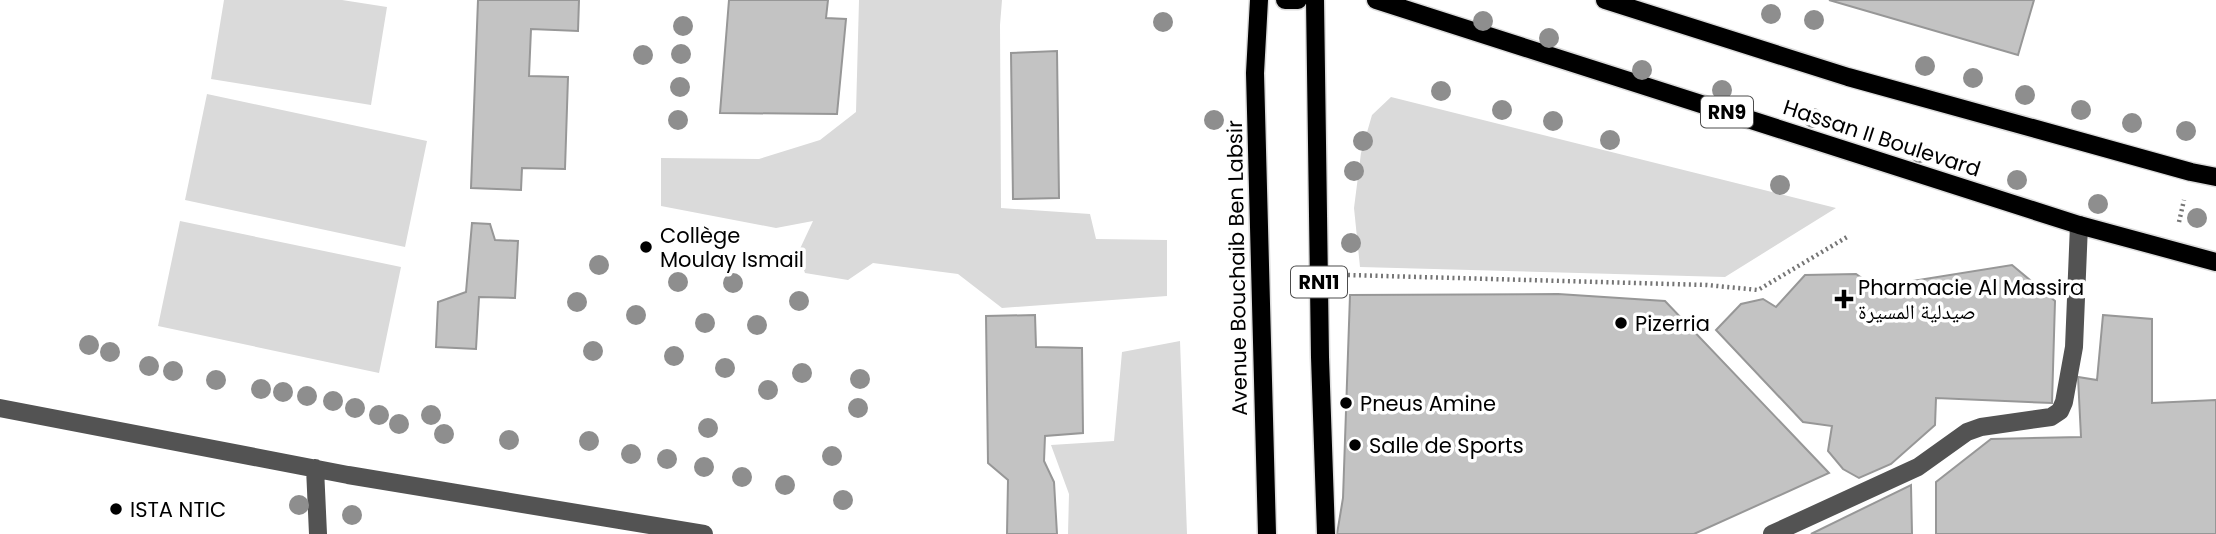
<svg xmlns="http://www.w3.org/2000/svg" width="2216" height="534" font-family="Poppins,'Noto Naskh Arabic',sans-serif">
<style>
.green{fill:#dadada}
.building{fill:#c3c3c3;stroke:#979797;stroke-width:2}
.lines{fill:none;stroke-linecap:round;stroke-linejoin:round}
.major-casing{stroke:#dbdbdb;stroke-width:21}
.path{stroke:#757575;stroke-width:4.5;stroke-dasharray:2 3.5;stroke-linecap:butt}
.minor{stroke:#535353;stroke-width:18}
.major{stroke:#000;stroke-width:18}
.tree{fill:#8e8e8e}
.poi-dot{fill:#000;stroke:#fff;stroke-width:2.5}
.labels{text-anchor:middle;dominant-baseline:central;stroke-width:7;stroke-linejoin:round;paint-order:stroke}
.shield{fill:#fff;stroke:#4c4c4c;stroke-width:2}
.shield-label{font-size:19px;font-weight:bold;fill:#000}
.street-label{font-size:21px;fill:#000;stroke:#fff}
.poi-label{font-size:21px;fill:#000;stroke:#fff;text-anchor:start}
</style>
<rect width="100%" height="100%" fill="#fff"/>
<!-- green -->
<path class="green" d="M224,0H342L387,7L371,105L211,79Z
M859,0H1002L1000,25L1001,208L1090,214L1096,239L1167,240V296L1002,308L958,274L873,263L848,280L805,273L798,253L813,221L776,228L661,206V158L759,159L820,140L856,112Z
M207,94L427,141L405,247L185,200Z
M1391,97L1836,208L1725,277L1360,267L1354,208L1361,153L1372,115Z
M180,221L401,267L379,373L158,326Z
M1180,341L1187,534H1068L1069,494L1051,445L1114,441L1122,352Z"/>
<!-- building -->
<path class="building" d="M478,0H579L578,31L531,29L529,76L568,77L565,169L522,168L521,190L471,188Z
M729,0H828L826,18L846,19L837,114L720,113Z
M1829,0H2034L2018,55Z
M1057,51L1059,198L1013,199L1011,53Z
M472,223L490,224L495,240L518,241L515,298L479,297L476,349L436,347L438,302L466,292Z
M2012,265L2055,301L2052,403L1936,398L1935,425L1891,464L1859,478L1843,469L1828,451L1832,426L1803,422L1716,330L1741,304L1763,299L1776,307L1805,275L1856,274L1875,287Z
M1558,294L1665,301L1829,473L1694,534H1337L1343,498L1350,295Z
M1035,315L1036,347L1082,348L1083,433L1045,436L1044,461L1054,482L1057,534H1007L1008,480L988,463L986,316Z
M2103,315L2152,319V403L2216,400V534H1936V482L1991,439L2081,437L2078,377L2097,380Z
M1911,485L1912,534H1811Z"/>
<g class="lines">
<!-- major casing -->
<g class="major-casing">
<path id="major" d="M1259,0L1255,73L1267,534
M1285,0H1298
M1315,0L1320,357L1326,534
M1376,0L2079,225L2216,262
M1605,0L1848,77L2191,172L2216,177"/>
</g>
<!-- path -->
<path class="path" d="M2179,222L2184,200
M1348,275L1707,285L1758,290L1847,237"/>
<!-- minor -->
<path class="minor" d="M0,408L348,475L704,534
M315,468L318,534
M1772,534L1918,467L1967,432L1981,427L2051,417L2060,411L2064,402L2074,347L2079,225"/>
<!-- major -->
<use href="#major" class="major"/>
</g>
<!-- trees -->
<g class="tree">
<circle cx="1771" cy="14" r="10"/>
<circle cx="1814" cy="20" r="10"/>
<circle cx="1483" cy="21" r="10"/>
<circle cx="1163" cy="22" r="10"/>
<circle cx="683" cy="26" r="10"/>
<circle cx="1549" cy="38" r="10"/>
<circle cx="681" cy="54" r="10"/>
<circle cx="643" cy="55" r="10"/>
<circle cx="1925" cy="66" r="10"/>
<circle cx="1642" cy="70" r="10"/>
<circle cx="1973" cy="78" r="10"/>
<circle cx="680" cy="87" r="10"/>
<circle cx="1722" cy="90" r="10"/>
<circle cx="1441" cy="91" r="10"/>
<circle cx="2025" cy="95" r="10"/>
<circle cx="1502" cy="110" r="10"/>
<circle cx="2081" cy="110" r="10"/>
<circle cx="1813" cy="118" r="10"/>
<circle cx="678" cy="120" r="10"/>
<circle cx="1214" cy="120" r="10"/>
<circle cx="1553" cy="121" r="10"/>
<circle cx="2132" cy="123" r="10"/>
<circle cx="2186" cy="131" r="10"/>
<circle cx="1610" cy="140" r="10"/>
<circle cx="1363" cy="141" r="10"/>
<circle cx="1920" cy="153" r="10"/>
<circle cx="1354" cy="171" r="10"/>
<circle cx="2017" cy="180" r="10"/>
<circle cx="1780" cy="185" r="10"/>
<circle cx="2098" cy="204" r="10"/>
<circle cx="2197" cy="218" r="10"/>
<circle cx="1351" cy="243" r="10"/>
<circle cx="599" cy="265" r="10"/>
<circle cx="678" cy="282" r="10"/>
<circle cx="733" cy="283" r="10"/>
<circle cx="799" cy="301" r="10"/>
<circle cx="577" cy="302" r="10"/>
<circle cx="636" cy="315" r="10"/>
<circle cx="705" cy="323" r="10"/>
<circle cx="757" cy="325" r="10"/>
<circle cx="89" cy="345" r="10"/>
<circle cx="593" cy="351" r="10"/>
<circle cx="110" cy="352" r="10"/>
<circle cx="674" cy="356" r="10"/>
<circle cx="149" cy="366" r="10"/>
<circle cx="725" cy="368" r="10"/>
<circle cx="173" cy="371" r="10"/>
<circle cx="802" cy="373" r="10"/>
<circle cx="860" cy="379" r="10"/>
<circle cx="216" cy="380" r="10"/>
<circle cx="261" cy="389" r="10"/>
<circle cx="768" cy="390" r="10"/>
<circle cx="283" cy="392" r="10"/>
<circle cx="307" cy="396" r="10"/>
<circle cx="333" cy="401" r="10"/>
<circle cx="355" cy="408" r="10"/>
<circle cx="858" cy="408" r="10"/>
<circle cx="379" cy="415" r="10"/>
<circle cx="431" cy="415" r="10"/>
<circle cx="399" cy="424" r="10"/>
<circle cx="708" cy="428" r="10"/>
<circle cx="444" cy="434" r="10"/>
<circle cx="509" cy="440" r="10"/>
<circle cx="589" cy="441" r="10"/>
<circle cx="631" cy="454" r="10"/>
<circle cx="832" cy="456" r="10"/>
<circle cx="667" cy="459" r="10"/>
<circle cx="704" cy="467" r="10"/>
<circle cx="742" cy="477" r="10"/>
<circle cx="785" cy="485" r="10"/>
<circle cx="843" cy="500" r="10"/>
<circle cx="299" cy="505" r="10"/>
<circle cx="352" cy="515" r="10"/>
</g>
<!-- markers -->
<g class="poi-dot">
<circle cx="646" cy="247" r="7"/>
<path d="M1840.5 288.5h7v7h7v7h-7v7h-7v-7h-7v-7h7z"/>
<circle cx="1621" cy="323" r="7"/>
<circle cx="1346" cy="403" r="7"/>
<circle cx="1355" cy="445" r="7"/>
<circle cx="116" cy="509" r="7"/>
</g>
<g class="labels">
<!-- shield labels -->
<g class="shield">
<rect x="1701" y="96.5" width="52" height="31" rx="5"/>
<rect x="1291" y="266.5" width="56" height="31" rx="5"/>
</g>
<g class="shield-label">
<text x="1727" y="112">RN9</text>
<text x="1319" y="282">RN11</text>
</g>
<!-- street labels -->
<g class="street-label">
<text transform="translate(1882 138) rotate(18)">Hassan II Boulevard</text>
<text transform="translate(1237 268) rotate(-91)">Avenue Bouchaib Ben Labsir</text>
</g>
<!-- poi labels -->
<g class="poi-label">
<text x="660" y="235">Collège<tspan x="660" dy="24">Moulay Ismail</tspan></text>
<text x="1858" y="287">Pharmacie Al Massira<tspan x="1858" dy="24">صيدلية المسيرة</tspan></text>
<text x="1635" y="323">Pizerria</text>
<text x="1360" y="403">Pneus Amine</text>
<text x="1369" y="445">Salle de Sports</text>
<text x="130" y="509">ISTA NTIC</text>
</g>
</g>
</svg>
